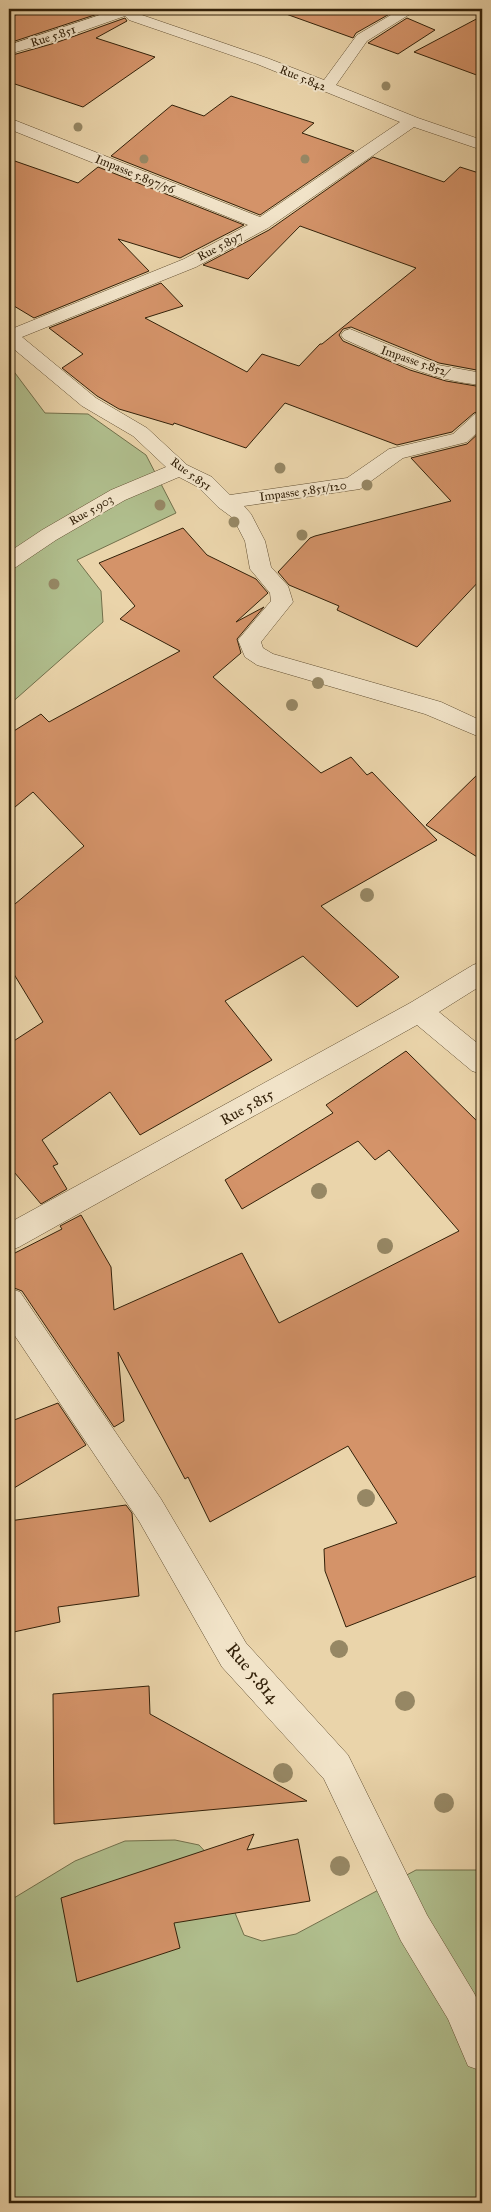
<svg xmlns="http://www.w3.org/2000/svg" width="491" height="2212" font-family="'IM FELL Great Primer',serif">
<style>
.green{fill:#b0be8d;stroke:#72704b}
.building{fill:#d49369;stroke:#332109}
.lines{fill:none;stroke-linecap:round;stroke-linejoin:round}
.minor-casing{stroke:#614e31;stroke-width:1}
.minor{fill:#f1e3c8;fill-rule:evenodd}
.tree{fill:#968764}
.labels{text-anchor:middle;dominant-baseline:central;stroke-width:4;stroke-linejoin:round;paint-order:stroke}
.far-street-label{font-size:12px;fill:#332109;stroke:#f1e3c8}
.street-label{font-size:15px;fill:#332109;stroke:#f1e3c8}
.near-street-label{font-size:18px;fill:#332109;stroke:#f1e3c8}
</style>
<rect width="100%" height="100%" fill="#ead4aa"/>
<filter id="stains"><feTurbulence type="fractalNoise" baseFrequency=".004" numOctaves="4"/><feColorMatrix values="0 0 0 0 .2 0 0 0 0 .09 0 0 0 0 .02 0 0 0 .5 -.17"/></filter>
<radialGradient id="worn" r=".72"><stop offset=".6" stop-color="#630" stop-opacity="0"/><stop offset="1" stop-color="#630" stop-opacity=".3"/></radialGradient>
<!-- green -->
<path class="green" d="M9,365L45,413L88,414L146,455L176,513L77,560L101,591L103,622L9,705Z
M175,1840L199,1845L214,1861L244,1935L262,1941L296,1934L416,1870H482V2203H9V1901L75,1861L125,1841Z"/>
<!-- building -->
<path class="building" d="M34,9H113L9,43V17Z
M287,9H386L393,12L356,33L353,38L286,14Z
M482,16V77L414,52Z
M125,18L127,21L96,38L155,57L83,107L9,82V56L55,43Z
M407,18L435,30L398,54L368,43Z
M231,96L314,123L302,133L354,151L260,215L111,156L172,105L204,116Z
M373,157L444,182L460,167L482,174V371L439,363L351,327L343,329L339,335L343,341L410,370L446,381L482,387V410L474,413L452,432L397,445L285,403L246,448L174,423L173,425L119,409L97,396L62,368L83,354L49,328L161,283L183,306L145,318L247,372L262,354L299,366L320,344H322L416,268L300,226L248,279L203,265L269,230Z
M9,159L78,183L98,167L244,225L180,258L118,239L149,271L34,318L9,303Z
M482,430V578L417,647L337,610L339,606L289,585L278,572L310,538L315,536L451,501L411,458L467,444Z
M183,528L207,555L256,579L268,593L236,622L264,607L237,639L241,653L213,677L321,773L351,757L367,775L372,772L437,840L321,906L399,977L357,1007L303,956L225,1001L272,1060L140,1135L110,1092L42,1140L58,1164L53,1166L67,1189L41,1204L9,1166V1044L43,1022L9,966V909L84,846L33,792L9,812V734L41,714L49,722L180,651L120,619L135,606L99,563Z
M482,770V860L426,825Z
M406,1051L482,1126V1574L346,1627L325,1571L324,1549L397,1523L348,1446L210,1522L188,1477L185,1479L118,1352L124,1421L114,1427L22,1291L9,1286V1256L62,1229L60,1226L81,1215L111,1267L114,1310L242,1253L279,1323L459,1231L389,1150L375,1160L358,1141L242,1209L225,1180L333,1113L326,1105Z
M58,1403L86,1445L9,1491V1422Z
M126,1505L132,1513L139,1596L58,1607L60,1622L9,1633V1521Z
M149,1686L150,1714L307,1801L54,1824L53,1694Z
M254,1834L247,1850L298,1839L310,1901L174,1923L180,1948L77,1982L61,1898Z"/>
<g class="lines">
<!-- minor casing -->
<g class="minor-casing">
<path id="minor" d="M118,9H133L139,14L267,58L324,80L357,35L401,9H418L367,41L336,85L418,118L482,140V150L414,127L268,228L196,267L22,337L96,398L147,428L187,465L212,477L230,495L347,478L389,449L453,434L475,414L482,412V428L467,442L403,458L360,489L244,506L251,514L265,541L271,567L288,586L293,602L261,642L263,648L273,654L441,702L482,721V738L425,714L257,665L245,657L238,640L271,601L270,593L250,569L245,541L233,518L218,507L198,487L179,477L125,500L56,540L16,567L9,569V552L42,530L111,490L166,467L133,436L82,406L9,345V330L184,259L248,225L9,129V118L260,217L400,122L257,64L129,20L125,16L54,41L9,54V45Z
M474,9H482V13L476,12Z
M350,329L438,365L482,373V385C433,381 388,359 344,339L341,335L344,331Z
M482,962V985L439,1012L482,1047V1074L472,1071L417,1025L19,1247L9,1251V1223L410,1003L473,965Z
M9,1288L20,1292L161,1499L246,1643L348,1755L427,1915L474,1993L482,2009V2071L468,2066L448,2019L401,1941L324,1779L222,1667L139,1521L9,1327Z"/>
</g>
<!-- minor -->
<use href="#minor" class="minor"/>
</g>
<!-- trees -->
<g class="tree">
<circle cx="386" cy="86" r="4.5"/>
<circle cx="78" cy="127" r="4.5"/>
<circle cx="144" cy="159" r="4.5"/>
<circle cx="305" cy="159" r="4.5"/>
<circle cx="280" cy="468" r="5.5"/>
<circle cx="367" cy="485" r="5.5"/>
<circle cx="160" cy="505" r="5.5"/>
<circle cx="234" cy="522" r="5.5"/>
<circle cx="302" cy="535" r="5.5"/>
<circle cx="54" cy="584" r="5.5"/>
<circle cx="318" cy="683" r="6"/>
<circle cx="292" cy="705" r="6"/>
<circle cx="367" cy="895" r="7"/>
<circle cx="319" cy="1191" r="8"/>
<circle cx="385" cy="1246" r="8"/>
<circle cx="366" cy="1498" r="9"/>
<circle cx="339" cy="1649" r="9"/>
<circle cx="405" cy="1701" r="10"/>
<circle cx="283" cy="1773" r="10"/>
<circle cx="444" cy="1803" r="10"/>
<circle cx="340" cy="1866" r="10"/>
</g>
<g class="labels">
<!-- far-street labels -->
<g class="far-street-label">
<text transform="translate(53 36) rotate(-18)">Rue 5.851</text>
<text transform="translate(303 78) rotate(22)">Rue 5.842</text>
<text transform="translate(135 174) rotate(22)">Impasse 5.897/56</text>
<text transform="translate(220 246) rotate(-28)">Rue 5.897</text>
<text transform="translate(415 361) rotate(19)">Impasse 5.852/</text>
<text transform="translate(191 474) rotate(36)">Rue 5.851</text>
<text transform="translate(303 491) rotate(-8)">Impasse 5.851/120</text>
<text transform="translate(91 510) rotate(-30)">Rue 5.903</text>
</g>
<!-- street labels -->
<g class="street-label">
<text transform="translate(247 1107) rotate(-29)">Rue 5.815</text>
</g>
<!-- near-street labels -->
<g class="near-street-label">
<text transform="translate(253 1673) rotate(50)">Rue 5.814</text>
</g>
</g>
<!-- margin -->
<rect width="491" height="2212" fill="none" stroke="#ead4aa" stroke-width="30"/>
<rect x="10" y="10" width="471" height="2192" fill="none" stroke="#332109" stroke-width="2.5"/>
<rect x="15" y="15" width="461" height="2182" fill="none" stroke="#332109"/>
<rect width="100%" height="100%" filter="url(#stains)"/>
<rect width="100%" height="100%" fill="url(#worn)"/>
</svg>
